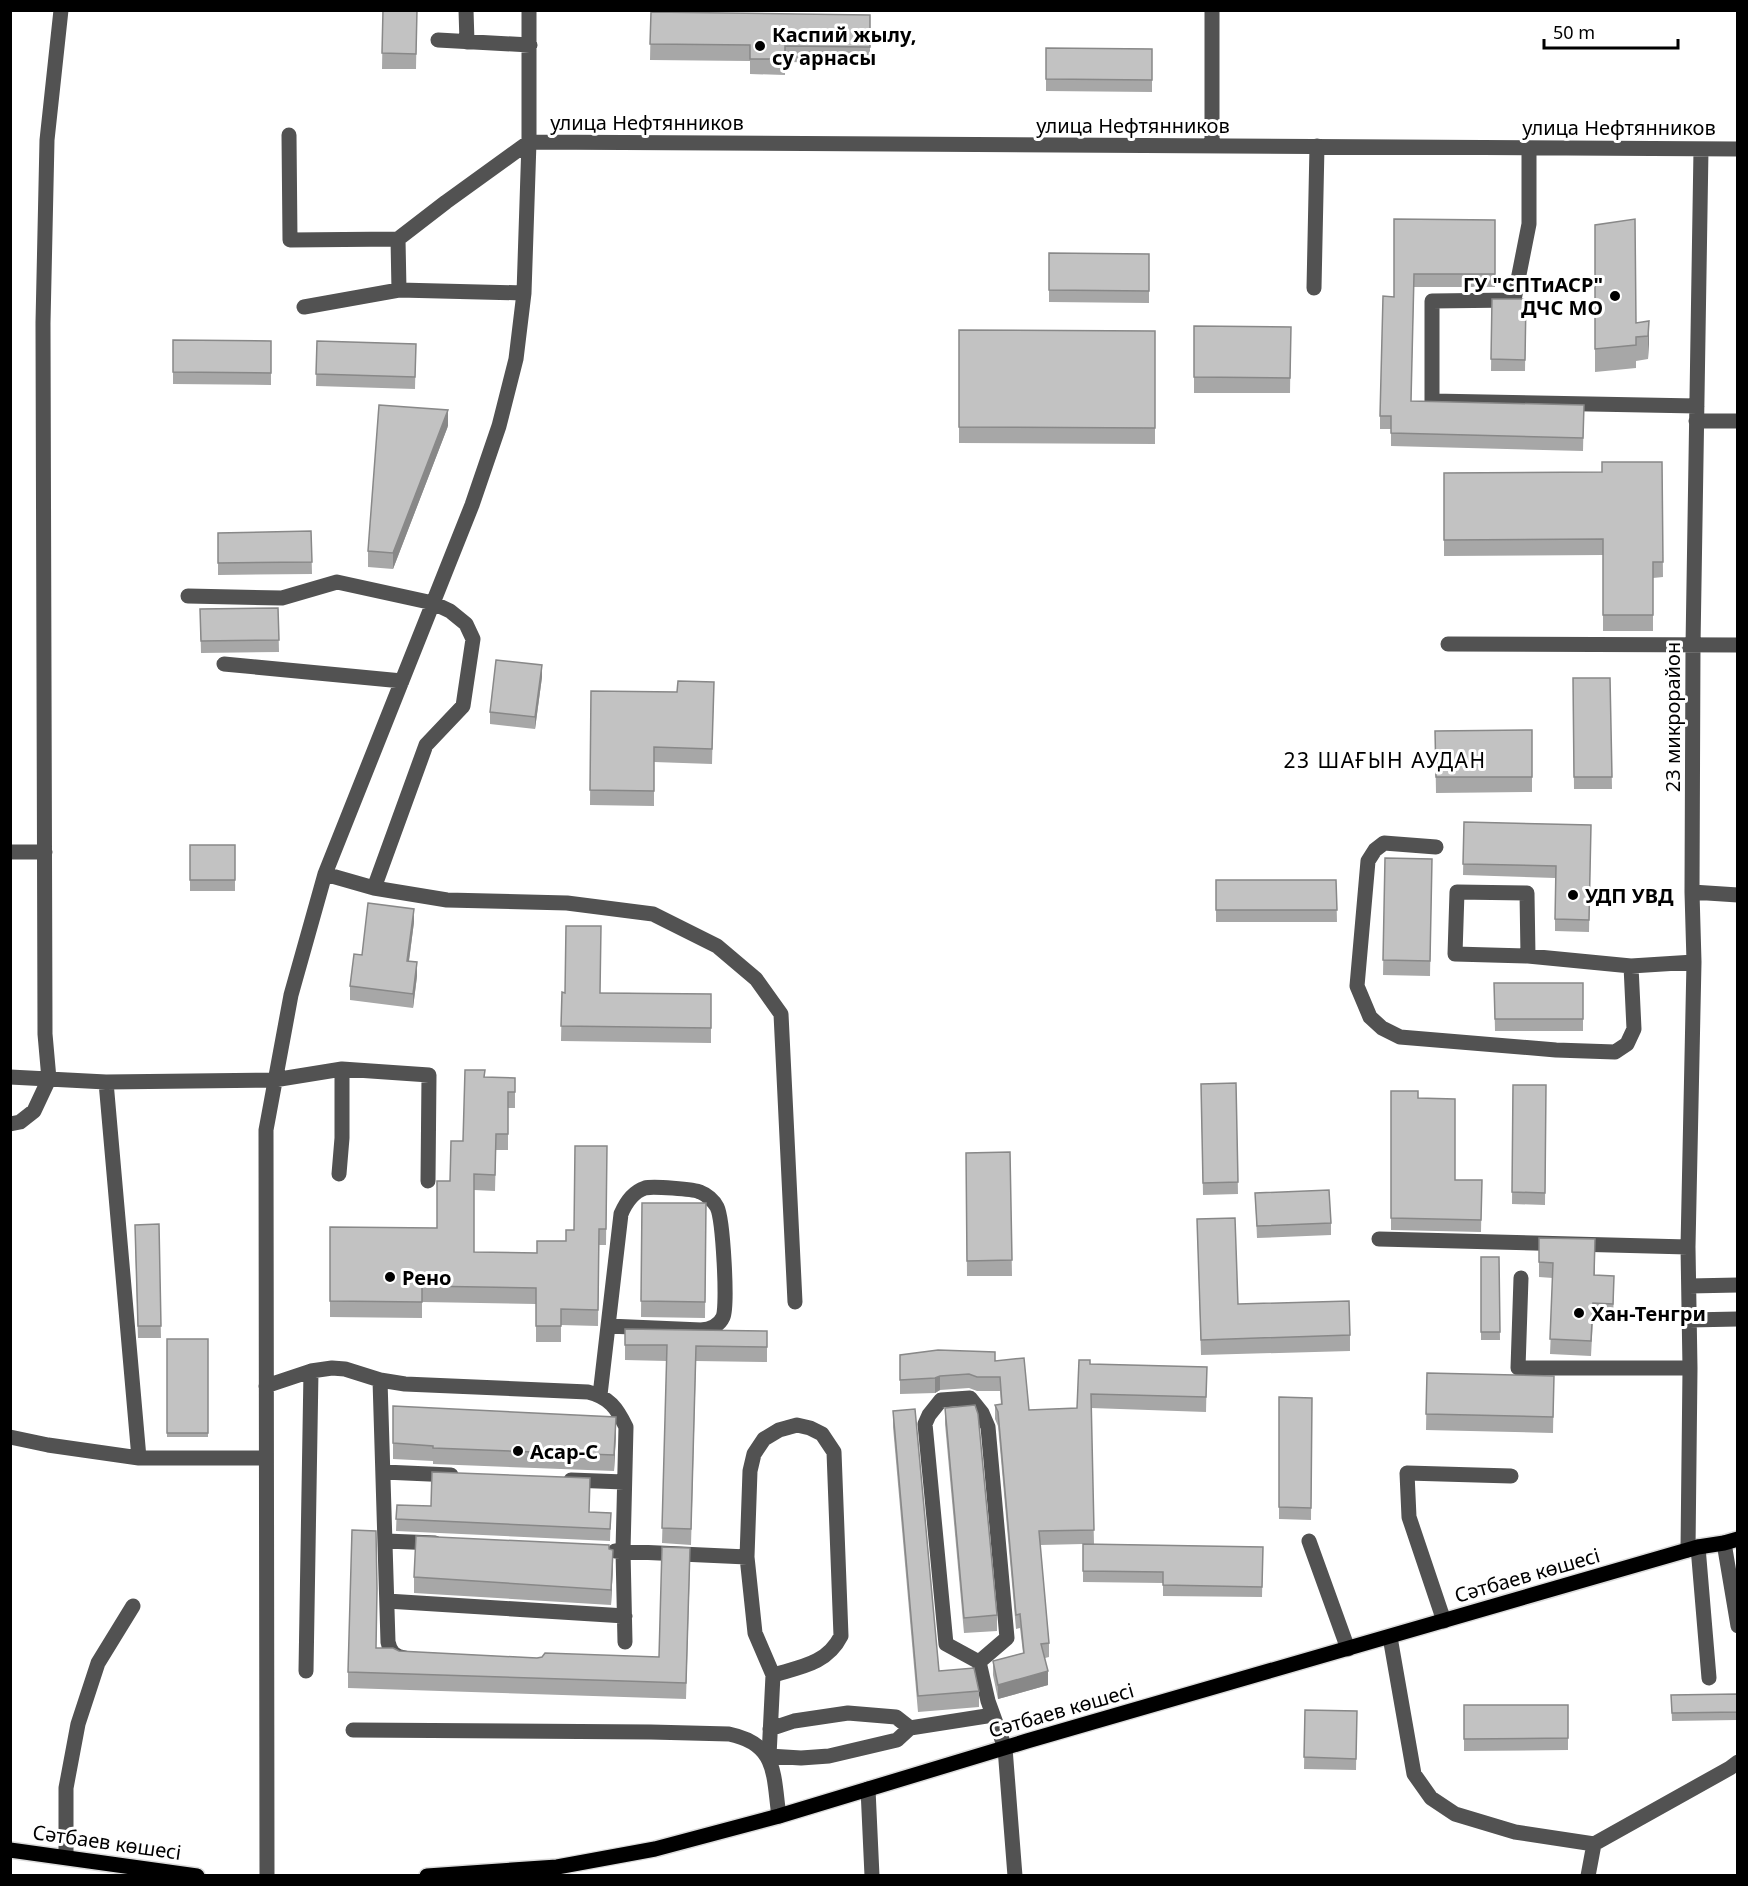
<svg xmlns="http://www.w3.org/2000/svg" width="1748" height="1886" font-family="'Noto Sans',sans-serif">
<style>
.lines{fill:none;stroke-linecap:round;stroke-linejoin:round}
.major-casing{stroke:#dbdbdb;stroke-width:18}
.minor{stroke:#525252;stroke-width:15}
.major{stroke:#000;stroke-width:15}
.wall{fill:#a7a7a7}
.shaded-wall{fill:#888}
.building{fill:#c2c2c2;stroke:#888;stroke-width:1.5}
.poi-dot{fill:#000;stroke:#fff;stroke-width:2}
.labels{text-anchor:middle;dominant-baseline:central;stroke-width:6;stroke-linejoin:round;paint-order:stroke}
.poi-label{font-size:20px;font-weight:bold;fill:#000;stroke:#fff;text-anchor:start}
.street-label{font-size:20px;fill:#000;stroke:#fff}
.neighbourhood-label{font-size:21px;letter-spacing:1.5px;fill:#000;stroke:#fff}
</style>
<rect width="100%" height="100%" fill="#fff"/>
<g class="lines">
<!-- major casing -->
<g class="major-casing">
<path id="major" d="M10,1850L197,1876
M427,1876L557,1867L655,1849L779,1816L1027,1741L1698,1547L1724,1543L1738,1539"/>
</g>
<!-- minor -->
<path class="minor" d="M466,10L467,42
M438,40L530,45
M289,135L290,240L398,239L446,202L529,142
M529,142L1738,149
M1212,146V10
M1529,148V224L1514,300L1432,301V401L1697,406
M398,239L399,290
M1314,288L1317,146
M304,307L399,290L524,293
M1696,421H1738
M188,596L282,598L337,582L433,603L450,611L466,624L473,639L463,706L426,745L374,888
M1448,644L1738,645
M224,664L402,681
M1436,847L1384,843L1375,850L1368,861L1357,986L1370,1017L1382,1028L1400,1037L1556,1050L1615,1052L1627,1044L1634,1029L1631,966
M10,852H45
M325,874L374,888L447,900L567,903L653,914L717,946L756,979L781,1014L795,1302
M1692,892L1738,895
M1528,956L1527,893L1457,892L1455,954L1528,956L1631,966L1694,962
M10,1077L106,1082L274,1080L342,1069L429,1075L428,1181
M106,1082L139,1458
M10,1124L20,1122L34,1111L49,1079L45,1034L43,323L47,140L61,10
M339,1174L342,1138V1069
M1379,1239L1688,1247
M1521,1278L1518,1368H1690
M1689,1286L1738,1285
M1689,1320L1738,1319
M380,1380L388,1642C390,1651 394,1657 405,1658
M266,1386L311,1371L332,1368L345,1369L380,1380L405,1384L588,1392C609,1397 617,1408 626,1427L623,1551L625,1642
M600,1395L621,1214C626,1202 633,1192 645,1188C652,1186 694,1189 700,1192C706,1194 714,1201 717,1207C723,1219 728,1306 723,1317C719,1326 711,1329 701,1330L608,1326
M10,1437L48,1445L139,1458H266
M384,1472L451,1475
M571,1480L624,1482
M386,1541L435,1543
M1309,1541L1348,1649
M1724,1543L1738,1626
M1698,1547L1709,1678
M1688,1550L1690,1368L1688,1247L1694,962L1692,892L1693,646L1701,149
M615,1551L747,1557
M387,1601L625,1616
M1444,1621L1409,1517L1407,1473L1511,1476
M1390,1637L1414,1774L1431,1798L1455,1814L1515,1832L1594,1844
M979,1662L1007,1638L988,1427L982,1413L970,1398L941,1400L929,1415L925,1424L946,1644L979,1662L988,1701L1005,1748L1015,1876
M306,1671L311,1371
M773,1675C800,1667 827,1664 841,1636L834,1452L822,1434L810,1428L797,1425L779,1430L764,1439L754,1454L750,1471L747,1557L755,1633L773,1675L769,1756L801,1758L829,1756L897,1740L910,1728L993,1715
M770,1729L794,1721L848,1713L896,1717L910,1728
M353,1730L651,1732L729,1734C778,1744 773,1775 779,1816
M868,1789L872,1876
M66,1857V1788L78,1724L98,1663L133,1606
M267,1876L266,1130L291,995L325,874L472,505L499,426L516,359L524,293L529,142V10
M1588,1876L1594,1844L1730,1768L1738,1762"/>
<!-- major -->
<use href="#major" class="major"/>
</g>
<!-- wall -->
<path class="wall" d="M383,10H417L416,69H382Z
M651,12L870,15V63L785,62V75L750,74V61L650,60Z
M1046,48L1152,49V92L1046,91Z
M1394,219L1495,220V287H1414L1411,401L1584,405L1583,451L1391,446V429H1380V416L1394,297Z
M1595,225L1636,323L1649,321L1648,359L1636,361V368L1595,372Z
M1049,253L1149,254V303L1049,302Z
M1492,299H1526L1525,371H1491Z
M1194,326L1291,327L1290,393H1194Z
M959,330L1155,331V444L959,443Z
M173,340L271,341V385L173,384Z
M317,341L416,344L415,389L316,386Z
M448,426L393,569L368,567V551Z
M1662,462L1663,577L1653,578V631H1603V555L1444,556V473L1602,472Z
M311,531L312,574L218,575V533Z
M278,608L279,652L201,653L200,609Z
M542,677L535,729L490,724V712Z
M1573,678H1610L1612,789H1574Z
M714,682L712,764L654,762V806L590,805L591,691L677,692Z
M1532,730V792L1436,793L1435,731Z
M1464,822L1591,825L1589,932L1555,931V878L1463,875Z
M190,845H235V891H190Z
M1385,858L1432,859L1430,976L1383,975Z
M1216,880H1336L1337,922H1216Z
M414,922L409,961L417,976L413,1008L350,1000V986L362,955Z
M1494,983H1583V1031H1495Z
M562,992L711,994V1043L561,1041Z
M485,1077L515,1078V1108H508V1150H496L495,1191L474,1190V1252L537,1253L566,1241L574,1230L607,1146L606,1245H599L598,1326L561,1325V1342H536V1304L422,1302V1318L330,1317V1227L437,1228L450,1181Z
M1236,1083L1238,1194L1203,1195L1201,1084Z
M1513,1085H1546L1545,1205L1512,1204Z
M1391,1091L1418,1098L1455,1180H1482L1481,1232L1391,1230Z
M1010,1152L1012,1276H967L966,1153Z
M1255,1193L1331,1223V1235L1257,1238Z
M642,1203H706L705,1318L641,1317Z
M1197,1219L1238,1304L1350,1335V1351L1201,1355Z
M159,1224L161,1338H138L135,1237Z
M1595,1254V1275L1614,1291L1613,1319L1593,1318L1591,1356L1550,1354L1553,1278L1539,1277V1262Z
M1481,1257H1499L1500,1340H1481Z
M625,1329L767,1331V1362L696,1361L691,1545L662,1543L667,1361L625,1360Z
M167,1339H208V1437H167Z
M900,1355L995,1361L1029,1410L1077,1408L1090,1364L1207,1367L1206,1412L1091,1408L1094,1544L1263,1547L1262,1597L1163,1596V1583L1083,1582V1544L1040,1545L1049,1643V1657L1045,1658L1048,1685L998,1699L993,1675V1661L1023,1653L1020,1628L1016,1629L998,1426L995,1419V1405H1001L1000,1391H977L969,1388L940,1390L935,1393L900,1394Z
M1427,1373L1554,1376L1553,1433L1426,1430Z
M1279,1397L1312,1398L1311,1520L1279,1519Z
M393,1406L616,1433L614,1471L433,1464V1461L393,1459Z
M945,1408L997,1615V1631L964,1633L945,1424Z
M893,1411L939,1671L979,1691V1707L918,1712L893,1427Z
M397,1505L611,1513L610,1541L396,1531Z
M609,1549L613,1565L611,1605L414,1593V1577Z
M690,1564L686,1699L348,1688V1672L377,1605L376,1648L399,1651L537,1658L659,1657Z
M1737,1694V1720L1672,1721L1671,1695Z
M1464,1705H1568V1750L1464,1751Z
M1305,1710L1357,1711L1356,1770L1304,1769Z"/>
<!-- shaded-wall -->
<path class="shaded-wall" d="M1649,321V344L1648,359V336Z
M448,410V426L393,569V553Z
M542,665V677L535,729V717Z
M414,909V922L407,975V961Z
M417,962V976L413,1008V994Z
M940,1376V1390L935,1393V1378Z
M616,1417V1433L614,1471V1455Z
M613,1550V1565L611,1605V1590Z
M1048,1671V1685L998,1699V1685Z"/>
<!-- building -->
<path class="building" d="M383,10H417L416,54L382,53Z
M651,12L870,15V47L785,46V59H750V45L650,44Z
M1046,48L1152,49V80L1046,79Z
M1394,219L1495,220V274H1414L1411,401L1584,405L1583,438L1391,433V416H1380L1383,296L1394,297Z
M1635,219L1636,323L1649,321L1648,336L1636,337V345L1595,349V225Z
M1049,253L1149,254V291L1049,290Z
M1492,299H1526L1525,360L1491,359Z
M1194,326L1291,327L1290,378L1194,377Z
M959,330L1155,331V428L959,427Z
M173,340L271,341V373L173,372Z
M317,341L416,344L415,377L316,374Z
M379,405L448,410L393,553L368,551Z
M1602,462H1662L1663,562H1653V615H1603V539L1444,540V473L1602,472Z
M311,531L312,562L218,563V533Z
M278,608L279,640L201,641L200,609Z
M496,660L542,665L535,717L490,712Z
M1573,678H1610L1612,777H1574Z
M678,681L714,682L712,749L654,747V791L590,790L591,691L677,692Z
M1532,730V777H1436L1435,731Z
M1464,822L1591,825L1589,920L1555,919L1556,866L1463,864Z
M190,845H235V880H190Z
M1385,858L1432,859L1430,961L1383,960Z
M1216,880H1336L1337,910H1216Z
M368,903L414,909L407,961L417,962L413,994L350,986L354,954L362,955Z
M566,926H601L600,993L711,994V1028L561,1026L562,992L565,993Z
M1494,983H1583V1019H1495Z
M465,1070H485L484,1077L515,1078V1092H508V1134H496L495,1175L474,1174V1252L537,1253V1241H566V1230H574L575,1146H607L606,1229H599L598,1310L561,1309V1326H536V1288L422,1286V1302L330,1301V1227L437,1228V1181H450L451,1141H463Z
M1236,1083L1238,1182L1203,1183L1201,1084Z
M1513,1085H1546L1545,1193L1512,1192Z
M1391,1091H1418V1098L1455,1099V1180H1482L1481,1220L1391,1218Z
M1010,1152L1012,1260L967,1261L966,1153Z
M1329,1190L1331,1223L1257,1226L1255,1193Z
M642,1203H706L705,1302L641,1301Z
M1235,1218L1238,1304L1349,1301L1350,1335L1201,1340L1197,1219Z
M159,1224L161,1326H138L135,1225Z
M1539,1238L1595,1239L1594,1275L1614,1276L1613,1304L1593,1303L1591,1341L1550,1339L1553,1263L1539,1262Z
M1481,1257H1499L1500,1332H1481Z
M625,1329L767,1331V1347L696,1346L691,1529L662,1528L667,1345H625Z
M167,1339H208V1433H167Z
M938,1350L995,1352V1361L1024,1358L1029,1410L1077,1408L1079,1360H1090V1364L1207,1367L1206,1397L1091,1394L1094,1530L1039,1531L1049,1643L1041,1644L1048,1671L998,1685L993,1661L1024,1653L1020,1614L1016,1615L998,1412L995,1405L1002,1404L1000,1377H977L969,1374L940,1376L935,1378L900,1380V1355Z
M1427,1373L1554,1376L1553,1417L1426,1414Z
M1279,1397L1312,1398L1311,1508L1279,1507Z
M975,1405L978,1414L997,1615L964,1618L945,1408Z
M393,1406L616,1417L614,1455L433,1448V1446L393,1443Z
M915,1409L939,1671L974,1668L979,1691L918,1696L893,1411Z
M432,1472L590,1478L589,1512L611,1513L610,1529L396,1519L397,1505L431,1506Z
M352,1530L376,1531L377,1589L376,1648H393L399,1651L537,1658L542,1657L545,1653L659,1657L662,1547L690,1548L686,1683L348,1672Z
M416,1536L609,1545V1549L613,1550L611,1590L414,1577Z
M1083,1544L1263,1547L1262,1587L1163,1585V1572L1083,1571Z
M1737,1694V1712L1672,1713L1671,1695Z
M1464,1705H1568V1738L1464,1739Z
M1305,1710L1357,1711L1356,1759L1304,1757Z"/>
<!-- markers -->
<g class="poi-dot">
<circle cx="760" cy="46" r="6"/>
<circle cx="1615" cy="296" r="6"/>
<circle cx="1573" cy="895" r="6"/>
<circle cx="390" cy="1277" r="6"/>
<circle cx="1579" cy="1313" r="6"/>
<circle cx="518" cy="1451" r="6"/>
</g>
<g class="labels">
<!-- poi labels -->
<g class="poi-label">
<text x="772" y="34">Каспий жылу,<tspan x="772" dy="23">су арнасы</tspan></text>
<text x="1603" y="284" text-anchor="end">ГУ "СПТиАСР"<tspan x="1603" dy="23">ДЧС МО</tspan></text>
<text x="1585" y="895">УДП УВД</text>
<text x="402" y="1277">Рено</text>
<text x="1591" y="1313">Хан-Тенгри</text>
<text x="530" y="1451">Асар-С</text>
</g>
<!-- street labels -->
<g class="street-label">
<text x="647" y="122">улица Нефтянников</text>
<text x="1133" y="125">улица Нефтянников</text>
<text x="1619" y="127">улица Нефтянников</text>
<text transform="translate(1672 717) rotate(-90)">23 микрорайон</text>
<text transform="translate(1527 1575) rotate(-16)">Сәтбаев көшесі</text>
<text transform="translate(1061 1710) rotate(-16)">Сәтбаев көшесі</text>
<text transform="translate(107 1842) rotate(8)">Сәтбаев көшесі</text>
</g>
<!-- neighbourhood labels -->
<g class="neighbourhood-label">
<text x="1385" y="760">23 ШАҒЫН АУДАН</text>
</g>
</g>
<!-- border -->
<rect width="1748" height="1886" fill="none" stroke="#000000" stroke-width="24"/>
<!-- scale -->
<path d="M1544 39v9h134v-9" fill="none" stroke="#000000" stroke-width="3"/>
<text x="1553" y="39" font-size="18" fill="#000000" stroke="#ffffff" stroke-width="4.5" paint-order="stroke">50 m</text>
</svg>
